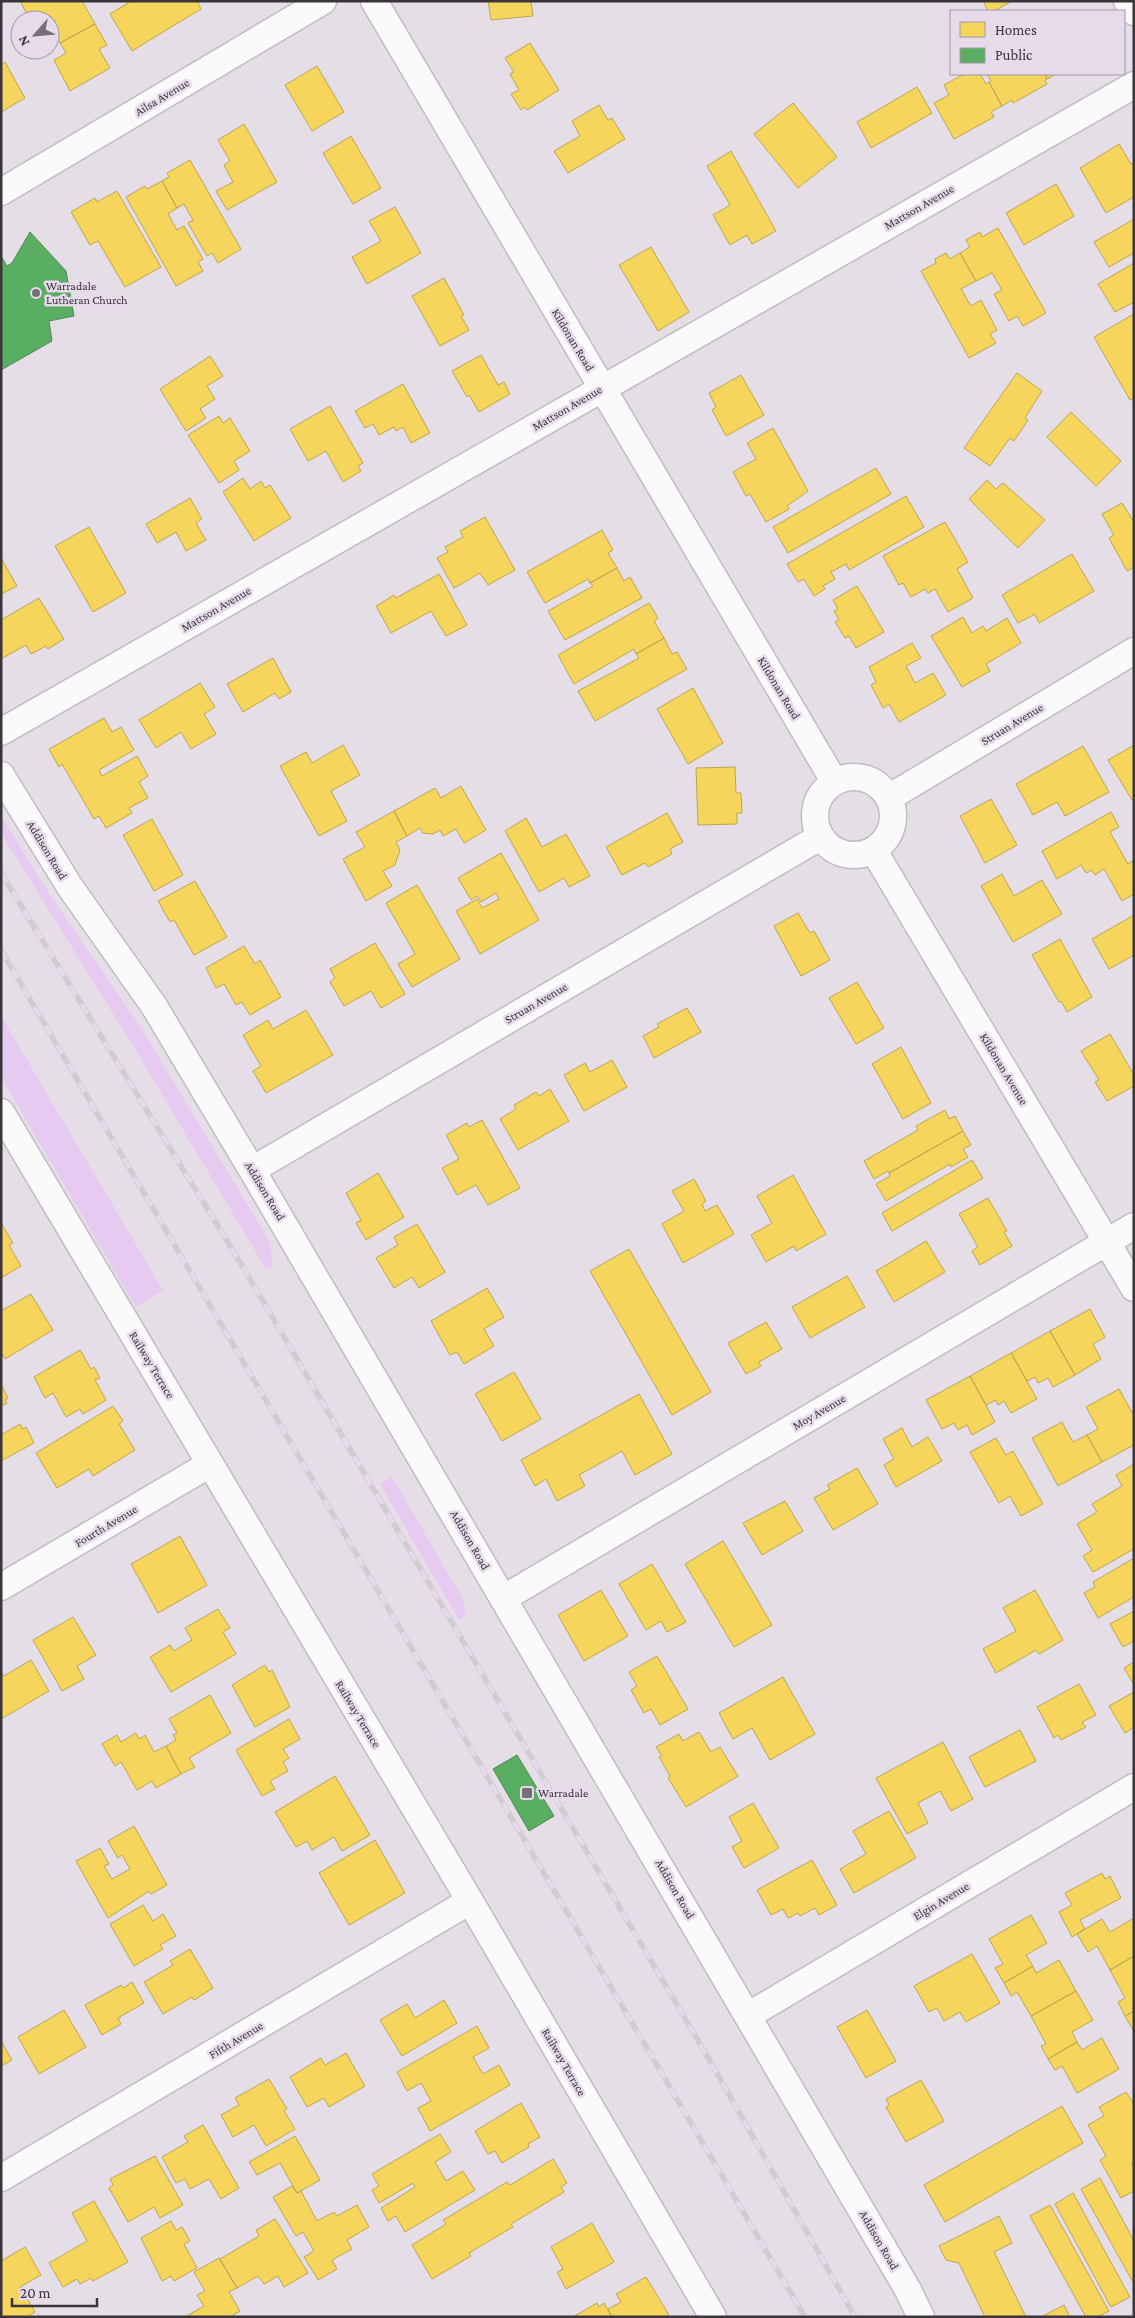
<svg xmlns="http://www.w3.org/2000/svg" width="1135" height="2318" font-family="'Crimson Pro',serif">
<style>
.green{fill:#e7caf1}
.homes{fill:#f6d55c;stroke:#bda552}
.public{fill:#5aae61;stroke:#508a56}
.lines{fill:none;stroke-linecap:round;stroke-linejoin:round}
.street-casing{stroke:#c1bcc3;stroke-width:29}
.street{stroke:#fbfafb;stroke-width:26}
.rail-casing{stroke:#cfcdd0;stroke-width:5.5}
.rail{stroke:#e6daeb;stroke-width:4;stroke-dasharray:11;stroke-linecap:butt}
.poi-dot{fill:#757077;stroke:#e6daeb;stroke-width:2}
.labels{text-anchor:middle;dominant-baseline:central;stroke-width:5;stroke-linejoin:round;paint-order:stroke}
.street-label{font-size:12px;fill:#39353b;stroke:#e6daeb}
.poi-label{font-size:12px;fill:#39353b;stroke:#e6daeb;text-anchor:start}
</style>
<rect width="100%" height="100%" fill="#e5dee7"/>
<!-- green -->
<path class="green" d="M1,816L50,895L140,1026L271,1244L272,1268L266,1269L130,1041L1,833Z
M1,1016L163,1290L136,1307L1,1077Z
M392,1477L462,1597L466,1615L459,1620L380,1484Z"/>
<!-- homes -->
<path class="homes" d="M23,1H82L95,24L60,43L55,33L50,36V20H30L21,3Z
M131,1H197L201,9L132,51L110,14Z
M488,1H531L533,16L491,20Z
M983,1H1012L994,11H988Z
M95,24L107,45L99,49L110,68L70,91L54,60L66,53L60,43Z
M530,43L559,90L527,110L525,107L521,110L511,94L519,90L510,74L514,72L505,58Z
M5,62L25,98L1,112V65Z
M317,66L344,112L312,131L285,85Z
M964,74H980L986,84L989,82L1002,106L991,112L994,117L954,139L934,103L949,95L944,85Z
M987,74H1045L1047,79L1045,80L1047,84L1013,103L1012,100L1002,106L989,82L991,81Z
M1045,74H1056L1047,79Z
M917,87L932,113L871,148L857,122Z
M793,103L837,157L798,188L754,134Z
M599,105L608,120L612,118L625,139L568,173L554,151L580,136L572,121Z
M244,124L277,182L227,210L216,191L233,182L224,165L230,161L218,140Z
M351,136L381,188L353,204L323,153Z
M1119,144L1131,164L1134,163V197L1106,213L1080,168Z
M731,151L776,231L752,244L747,235L730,245L713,215L730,205L707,166Z
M190,160L241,249L218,263L212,253L207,256L188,223L193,220L184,204L177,208L162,181L169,177L167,173Z
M162,181L177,208L168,214L177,230L184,226L203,259L198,262L203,271L176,286L126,197L145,186L147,189Z
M1056,184L1074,216L1024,245L1006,213Z
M117,191L161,267L125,287L98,241L90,245L71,212L95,198L97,202Z
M395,207L421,253L367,284L352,257L381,241L369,221Z
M1134,219V253L1109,267L1094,242Z
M998,228L1046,313L1023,326L1017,316L1009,321L994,294L1002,290L992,273L976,281L960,253L970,247L966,240L980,232L982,237Z
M651,247L689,312L658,331L619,265Z
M946,253L950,259L960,253L976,281L961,289L971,306L981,300L997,330L990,334L996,343L969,358L921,271L936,263L935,259Z
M1134,263V302L1115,312L1098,284Z
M444,278L464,315L461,316L469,330L440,346L412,296Z
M1134,314V398L1130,400L1094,337Z
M481,355L498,385L504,382L510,394L479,412L469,395L467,397L452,371Z
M210,356L223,376L207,386L215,399L200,409L206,418L186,431L160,389Z
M1017,373L1042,391L1025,418L1028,420L1014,441L1010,438L990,466L964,448Z
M741,375L764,415L726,436L712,410L716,407L709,393Z
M403,384L430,433L411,443L403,427L396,431L394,427L379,435L373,424L365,428L355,411Z
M330,406L363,463L358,466L361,471L343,482L326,451L308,461L290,429Z
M1071,412L1121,461L1096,486L1047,437Z
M219,416L223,423L230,418L250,451L234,461L239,470L219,483L188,435Z
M773,428L808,491L787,506L789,509L766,522L750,494L746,496L733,472L756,459L747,443Z
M876,468L891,494L788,553L773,527Z
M243,478L250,489L261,481L265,488L270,485L291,518L254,541L223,492Z
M987,480L996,489L1003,483L1045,520L1018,548L969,499Z
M906,496L924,527L849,570L846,564L831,572L835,579L823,586L825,589L814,596L804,579L798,582L787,564Z
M190,498L202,519L196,523L206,540L186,551L176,532L157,543L146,524Z
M1122,503L1134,522V567L1127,571L1109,538L1114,535L1102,514Z
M485,517L515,570L488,585L480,573L454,588L437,558L448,552L445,547L463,537L460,531Z
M945,522L968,562L957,569L973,598L948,612L935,589L928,593L925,589L911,597L903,583L899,585L883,556Z
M89,527L126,593L93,612L55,546Z
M602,530L613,550L608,553L617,568L590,583L588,579L545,603L527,572Z
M1072,554L1094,591L1039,623L1035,614L1018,623L1002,595Z
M1,558L17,586L1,594Z
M617,568L624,581L630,577L642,598L565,640L548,611L593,586L590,583Z
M439,574L467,625L446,636L431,611L391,633L376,606L394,595L396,598Z
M857,586L884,632L856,648L849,636L845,638L835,622L839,620L834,611L838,609L833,600Z
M39,598L64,639L48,649L46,646L31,654L26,645L1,659V620Z
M649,603L658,618L654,621L664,638L636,654L634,649L574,684L558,655Z
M963,617L972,633L983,626L986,631L1007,618L1021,643L986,664L990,671L962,687L931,636Z
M664,638L672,654L677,652L687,669L595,721L578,691L639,658L636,654Z
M912,643L921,658L906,666L915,683L933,673L946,695L899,722L889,704L883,708L871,685L876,682L869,667Z
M273,658L291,692L279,699L275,693L243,712L227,684Z
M200,683L215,707L204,714L216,734L191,749L181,732L156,748L139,720Z
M693,688L723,743L688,764L657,709Z
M104,718L112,732L121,727L134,750L99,770L102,776L137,756L148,776L139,782L148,798L129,808L132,813L106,828L99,816L94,819L62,764L59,767L49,749Z
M343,745L360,775L331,791L347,821L319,836L280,766L306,752L312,763Z
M1134,745V799L1132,800L1108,760Z
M1083,746L1109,792L1065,816L1057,802L1033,815L1016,784Z
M735,767L736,793H741L742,813H737V824L698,825L696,768Z
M461,786L486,830L464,843L456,829L443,836L440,830L433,834L423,833L420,828L407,836L394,811L435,788L441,798Z
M991,799L1017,845L985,863L960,816Z
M394,811L407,836L396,842L400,850L395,865L383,871L392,886L366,901L343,859L365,847L356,832Z
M1111,812L1119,827L1110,832L1128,864L1132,861L1134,864V894L1122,901L1104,869L1095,875L1092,870L1086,873L1081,865L1057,879L1042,851Z
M667,813L683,842L670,849L672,854L648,867L645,863L622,875L606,847Z
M526,818L542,847L566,834L590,876L569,887L564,878L539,892L505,831Z
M152,819L183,875L154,891L123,835Z
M501,853L539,920L480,954L456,911L477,899L482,908L499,899L496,893L481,902L477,896L471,900L458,878Z
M1002,874L1014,896L1042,880L1062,914L1013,942L981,886Z
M195,881L227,937L194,955L174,920L170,922L158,901Z
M417,885L460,959L412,987L398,964L415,954L386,903Z
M798,913L810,933L814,931L830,960L801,976L774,926Z
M1134,915V955L1109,969L1092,939Z
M1060,939L1092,997L1067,1012L1061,1001L1059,1002L1032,955Z
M375,943L405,994L381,1008L371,991L344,1006L330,982L335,978L330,969Z
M244,946L255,964L260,960L281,997L250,1015L242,1002L236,1005L224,984L216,988L206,968Z
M857,982L884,1028L856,1044L829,998Z
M687,1008L701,1032L654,1058L643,1036L659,1027L657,1024Z
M306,1010L333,1055L266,1093L253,1071L261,1066L243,1035L268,1020L273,1029Z
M1110,1034L1134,1075V1086L1107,1101L1095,1082L1099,1080L1081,1051Z
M901,1047L931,1103L903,1119L872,1064Z
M612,1060L627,1087L584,1111L564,1075L585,1063L590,1072Z
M550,1089L569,1121L518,1150L500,1119L516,1109L514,1105L536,1092L539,1096Z
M945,1110L949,1119L955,1116L963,1131L889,1173L888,1171L874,1179L864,1161L918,1130L916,1126Z
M482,1120L520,1188L488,1205L476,1185L457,1195L442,1168L459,1159L446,1135L467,1123L469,1127Z
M963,1131L971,1145L963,1149L968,1157L951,1167L950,1164L886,1201L876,1184L890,1176L889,1173Z
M972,1160L983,1178L892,1231L882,1213Z
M378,1173L404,1217L366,1240L356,1223L361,1220L346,1193Z
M793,1175L826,1234L796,1251L794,1246L766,1262L751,1235L772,1223L757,1196Z
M694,1179L706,1201L702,1204L705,1211L717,1205L734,1234L683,1263L662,1224L684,1211L672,1191Z
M988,1198L1007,1231L1004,1232L1012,1246L980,1265L972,1251L978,1247L959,1214Z
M1,1223L13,1243L9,1245L21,1266L1,1278Z
M417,1224L445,1272L419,1288L412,1277L394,1288L376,1258L398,1245L394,1237Z
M926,1241L945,1272L894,1302L876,1271Z
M629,1249L711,1392L672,1415L590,1271Z
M847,1276L865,1307L810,1338L792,1307Z
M487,1288L504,1317L484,1329L494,1346L464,1364L457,1352L450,1355L431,1321Z
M31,1294L53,1330L5,1359L1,1352V1311Z
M1090,1309L1105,1337L1093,1344L1101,1359L1075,1375L1050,1331Z
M766,1322L782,1349L759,1362L761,1366L746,1374L728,1343Z
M1050,1331L1075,1375L1053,1387L1048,1378L1038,1383L1035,1377L1027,1381L1011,1353Z
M80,1350L91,1369L94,1367L100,1378L95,1380L106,1400L83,1414L80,1409L66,1417L53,1393L45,1398L34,1377Z
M1011,1353L1037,1399L1011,1413L1004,1401L998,1405L996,1400L986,1405L970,1376Z
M514,1372L541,1419L502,1441L475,1394Z
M970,1376L995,1422L972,1435L967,1425L958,1430L954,1423L942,1429L926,1400Z
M1,1384L8,1398L5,1400L7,1403L1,1406Z
M1119,1389L1134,1416V1445L1102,1462L1087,1435L1098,1429L1086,1407Z
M639,1394L672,1454L635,1475L622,1451L579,1475L585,1486L557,1501L546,1479L535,1486L521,1460Z
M113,1406L123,1421L119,1424L135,1450L93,1476L89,1469L57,1488L36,1453Z
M1062,1422L1073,1442L1087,1435L1102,1462L1058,1486L1032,1438Z
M20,1424L23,1429L26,1427L34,1443L1,1461V1435Z
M902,1428L912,1447L928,1437L942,1461L896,1487L884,1465L894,1459L883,1439Z
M996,1438L1006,1455L1013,1451L1043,1504L1021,1516L1010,1496L999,1503L970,1452Z
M1134,1464V1549L1093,1572L1083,1556L1092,1550L1077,1524L1097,1512L1092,1504L1122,1486L1116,1475Z
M857,1468L878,1504L833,1530L814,1498L830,1489L827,1485Z
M785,1501L803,1531L762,1555L743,1523Z
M180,1536L207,1585L158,1613L131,1564Z
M723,1541L772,1625L734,1647L685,1564Z
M1134,1558V1597L1098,1618L1084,1593L1095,1587L1093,1582Z
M652,1564L686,1622L667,1632L661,1621L646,1630L619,1584Z
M601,1590L628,1636L584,1661L558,1615Z
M1035,1590L1063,1640L1039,1654L1036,1650L996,1673L983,1649L1016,1631L1003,1608Z
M218,1609L230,1628L223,1632L236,1654L171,1692L150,1657L170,1645L174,1651L192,1640L185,1628Z
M1134,1611V1641L1123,1647L1110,1624Z
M73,1617L96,1655L77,1666L84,1679L62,1691L33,1640Z
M657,1656L688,1709L660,1725L651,1709L644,1713L631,1690L637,1686L629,1672Z
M31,1660L49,1691L1,1719V1672L4,1676Z
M1134,1662V1685L1124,1668Z
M265,1665L269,1672L272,1670L290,1707L255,1727L232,1685Z
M783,1677L815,1734L770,1760L752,1728L733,1739L719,1713Z
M1079,1684L1096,1715L1082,1722L1086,1727L1061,1740L1058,1735L1054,1738L1037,1707Z
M1134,1692V1727L1125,1733L1109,1706Z
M210,1695L231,1733L189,1758L195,1767L181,1774L166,1746L176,1740L173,1735L177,1733L169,1719Z
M289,1719L300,1739L283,1749L289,1758L283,1762L288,1771L270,1781L275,1789L262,1796L236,1750Z
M1020,1730L1036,1761L985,1787L969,1757Z
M699,1732L711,1752L720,1747L738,1776L686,1807L668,1778L670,1776L659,1757L662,1756L656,1747L679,1734L683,1741Z
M136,1733L139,1739L145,1735L154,1752L166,1746L181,1774L156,1788L152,1781L137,1790L121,1762L115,1766L102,1744L117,1735L121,1742Z
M943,1742L973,1799L951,1811L940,1791L918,1803L928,1823L907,1834L876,1778Z
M335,1776L370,1835L342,1851L334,1837L312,1850L307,1841L296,1847L275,1812Z
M753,1803L779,1848L744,1868L732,1847L742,1841L729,1817Z
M889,1811L916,1858L854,1893L840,1869L866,1854L853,1831Z
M134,1826L167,1885L151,1894L149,1891L108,1918L76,1861L100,1848L109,1864L104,1866L112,1879L130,1869L122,1855L118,1858L108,1841Z
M375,1840L405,1893L349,1925L319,1873Z
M812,1860L837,1905L819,1915L815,1908L800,1916L798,1913L788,1918L783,1909L771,1915L757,1890Z
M1102,1873L1105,1879L1110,1876L1121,1898L1080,1920L1085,1929L1072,1937L1059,1912L1072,1905L1065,1893Z
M143,1905L153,1921L163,1914L176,1936L160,1945L163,1949L134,1966L110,1924Z
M1031,1915L1047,1943L1026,1955L1033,1966L1004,1983L995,1968L1003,1964L989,1939Z
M1134,1918V1956L1110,1970L1097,1946L1088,1952L1077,1934L1102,1919L1110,1932Z
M190,1949L213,1988L194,2000L192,1997L163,2014L144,1982L173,1965L170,1961Z
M972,1954L1000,2003L966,2022L960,2012L944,2021L937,2008L929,2012L914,1986Z
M1134,1956V2011L1125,2016L1118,2002L1125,1998L1110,1970Z
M1059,1960L1076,1991L1031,2016L1017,1992L1011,1996L1004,1983L1033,1966L1036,1973Z
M132,1982L144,2003L118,2018L121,2024L102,2035L85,2005L121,1985L123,1988Z
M1076,1991L1093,2020L1072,2032L1077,2042L1048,2059L1041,2046L1046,2044L1031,2016Z
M444,2000L457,2023L402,2056L380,2020L407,2004L415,2018Z
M64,2010L86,2047L39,2074L18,2037Z
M867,2010L896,2061L866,2078L837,2027Z
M1134,2011V2031L1125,2016Z
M477,2026L489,2048L473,2057L483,2074L499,2065L510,2085L430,2131L418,2108L431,2101L421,2083L407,2091L397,2072Z
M1102,2038L1119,2069L1077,2093L1062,2066L1055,2070L1048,2059L1077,2042L1082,2050Z
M1,2041L12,2060L1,2066Z
M346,2053L365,2086L329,2107L324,2098L307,2107L290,2077L321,2058L325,2065Z
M269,2079L287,2109L284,2111L295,2129L266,2146L254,2125L233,2137L221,2115L239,2105L235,2098Z
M921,2080L944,2121L906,2142L886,2107L889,2105L886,2099Z
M1126,2092L1134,2104V2162L1131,2164L1134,2168V2191L1121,2198L1100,2160L1106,2156L1088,2125L1104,2116L1099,2107Z
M521,2103L540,2137L528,2144L529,2147L502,2163L495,2151L488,2154L475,2131Z
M1062,2106L1083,2143L945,2222L924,2185Z
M203,2125L239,2188L221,2199L209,2179L190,2189L185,2179L176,2183L162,2157L188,2142L184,2136Z
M440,2134L451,2152L435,2162L446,2181L463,2171L475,2190L405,2232L396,2216L388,2221L381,2208L415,2187L413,2183L379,2203L372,2190L379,2186L372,2174Z
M295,2136L320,2180L297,2193L280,2163L257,2175L249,2162Z
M155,2156L183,2205L160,2218L154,2207L128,2222L109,2188L113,2185L110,2179Z
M553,2159L567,2183L561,2187L564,2192L511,2224L513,2227L469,2253L471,2256L432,2279L412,2245L446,2224L443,2220L507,2182L510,2185Z
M1100,2178L1134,2241V2284L1081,2189Z
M292,2186L297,2193L301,2191L317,2221L334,2212L337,2216L357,2205L369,2227L347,2240L352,2249L332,2260L337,2269L318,2280L304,2257L314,2251L303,2232L296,2236L273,2197Z
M1073,2193L1130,2297L1111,2307L1055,2204Z
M94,2201L128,2262L93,2281L91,2278L80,2284L77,2279L63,2287L49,2263L87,2241L72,2213Z
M1050,2205L1109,2311L1098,2317H1086L1030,2216Z
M999,2216L1012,2243L994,2252L1026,2317H985L959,2263L946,2260L939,2246Z
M275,2219L308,2273L284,2287L278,2276L264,2284L258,2276L237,2288L220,2259L259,2236L256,2230Z
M171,2221L176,2230L182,2227L190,2241L184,2244L197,2268L174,2281L171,2276L162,2281L141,2238Z
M592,2223L614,2262L566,2289L557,2272L563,2269L551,2247Z
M25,2247L41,2275L20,2287L35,2312L28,2317H1V2261Z
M219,2258L237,2288L229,2292L240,2311L230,2317H185L204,2306L197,2295L205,2291L194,2272Z
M646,2277L669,2315L665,2317H612L608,2309L621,2302L616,2294Z
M597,2303L599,2307L604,2303L612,2317H573Z
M1064,2305L1070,2317H1041Z"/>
<!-- public -->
<path class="public" d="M30,232L66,271L74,316L49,321L52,341L1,370V256L7,266L12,263Z
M517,1755L554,1816L529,1831L493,1769Z"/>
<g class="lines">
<!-- street casing -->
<g class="street-casing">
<path id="street" d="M374,1L834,781
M1127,1L1134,12
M1,192L323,1
M1,732L1134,85
M1,775L70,887L154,1006L252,1170L908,2290L921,2317
M815 816a39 39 0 1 1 78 0a39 39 0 1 1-78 0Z
M890,797L1134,651
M874,851L1134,1288
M1,1112L470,1901L713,2317
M252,1170L820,837
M1,1587L210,1464
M504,1598L1134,1226
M749,2015L1134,1787
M1,2178L470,1901"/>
</g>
<!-- street -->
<use href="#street" class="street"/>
<!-- rail casing -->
<g class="rail-casing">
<path id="rail" d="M1,873L240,1262L331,1417L710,2061L855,2317
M1,950L805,2317"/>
</g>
<!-- rail -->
<use href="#rail" class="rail"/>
</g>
<!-- markers -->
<g class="poi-dot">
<circle cx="36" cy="293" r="5"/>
<rect x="521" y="1787" width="12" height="12" rx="2.5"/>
</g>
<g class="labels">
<!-- street labels -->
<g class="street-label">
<text transform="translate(162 97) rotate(-31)">Ailsa Avenue</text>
<text transform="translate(919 207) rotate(-30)">Mattson Avenue</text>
<text transform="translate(573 340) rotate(59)">Kildonan Road</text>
<text transform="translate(567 408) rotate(-30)">Mattson Avenue</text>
<text transform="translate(216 609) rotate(-30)">Mattson Avenue</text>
<text transform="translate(779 688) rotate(59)">Kildonan Road</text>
<text transform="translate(1012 724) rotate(-31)">Struan Avenue</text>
<text transform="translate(47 850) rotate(59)">Addison Road</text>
<text transform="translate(536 1003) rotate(-30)">Struan Avenue</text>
<text transform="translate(1004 1069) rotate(59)">Kildonan Avenue</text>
<text transform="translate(265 1191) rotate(59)">Addison Road</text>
<text transform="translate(152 1365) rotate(59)">Railway Terrace</text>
<text transform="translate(819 1412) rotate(-30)">Moy Avenue</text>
<text transform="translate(106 1526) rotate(-31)">Fourth Avenue</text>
<text transform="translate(470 1540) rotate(60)">Addison Road</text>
<text transform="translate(358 1714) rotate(59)">Railway Terrace</text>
<text transform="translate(675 1889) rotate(60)">Addison Road</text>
<text transform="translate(941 1901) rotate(-31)">Elgin Avenue</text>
<text transform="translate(236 2040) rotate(-31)">Fifth Avenue</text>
<text transform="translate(564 2062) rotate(60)">Railway Terrace</text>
<text transform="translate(879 2240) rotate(60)">Addison Road</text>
</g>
<!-- poi labels -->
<g class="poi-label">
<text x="46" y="286">Warradale<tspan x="46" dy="14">Lutheran Church</tspan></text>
<text x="538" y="1793">Warradale</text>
</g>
</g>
<!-- border -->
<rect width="1135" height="2318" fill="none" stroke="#39353b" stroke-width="5"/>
<!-- legend -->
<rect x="950" y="10" width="175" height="65" fill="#e6daeb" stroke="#a198a5"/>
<rect x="960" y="22" width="25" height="15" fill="#f6d55c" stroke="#a198a5"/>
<text x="995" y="35" font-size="15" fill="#39353b">Homes</text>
<rect x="960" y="48" width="25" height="15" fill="#5aae61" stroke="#a198a5"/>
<text x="995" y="60" font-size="15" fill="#39353b">Public</text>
<!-- north arrow -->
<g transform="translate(35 35) rotate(243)"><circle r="24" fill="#e6daeb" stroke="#a198a5"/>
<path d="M0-4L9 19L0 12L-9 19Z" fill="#757077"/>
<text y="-8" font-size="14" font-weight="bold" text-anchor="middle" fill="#39353b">N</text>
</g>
<!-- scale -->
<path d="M12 2298v8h85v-8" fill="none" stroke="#39353b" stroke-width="2.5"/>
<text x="20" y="2298" font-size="15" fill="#39353b" stroke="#e6daeb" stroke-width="4" paint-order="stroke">20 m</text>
</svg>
